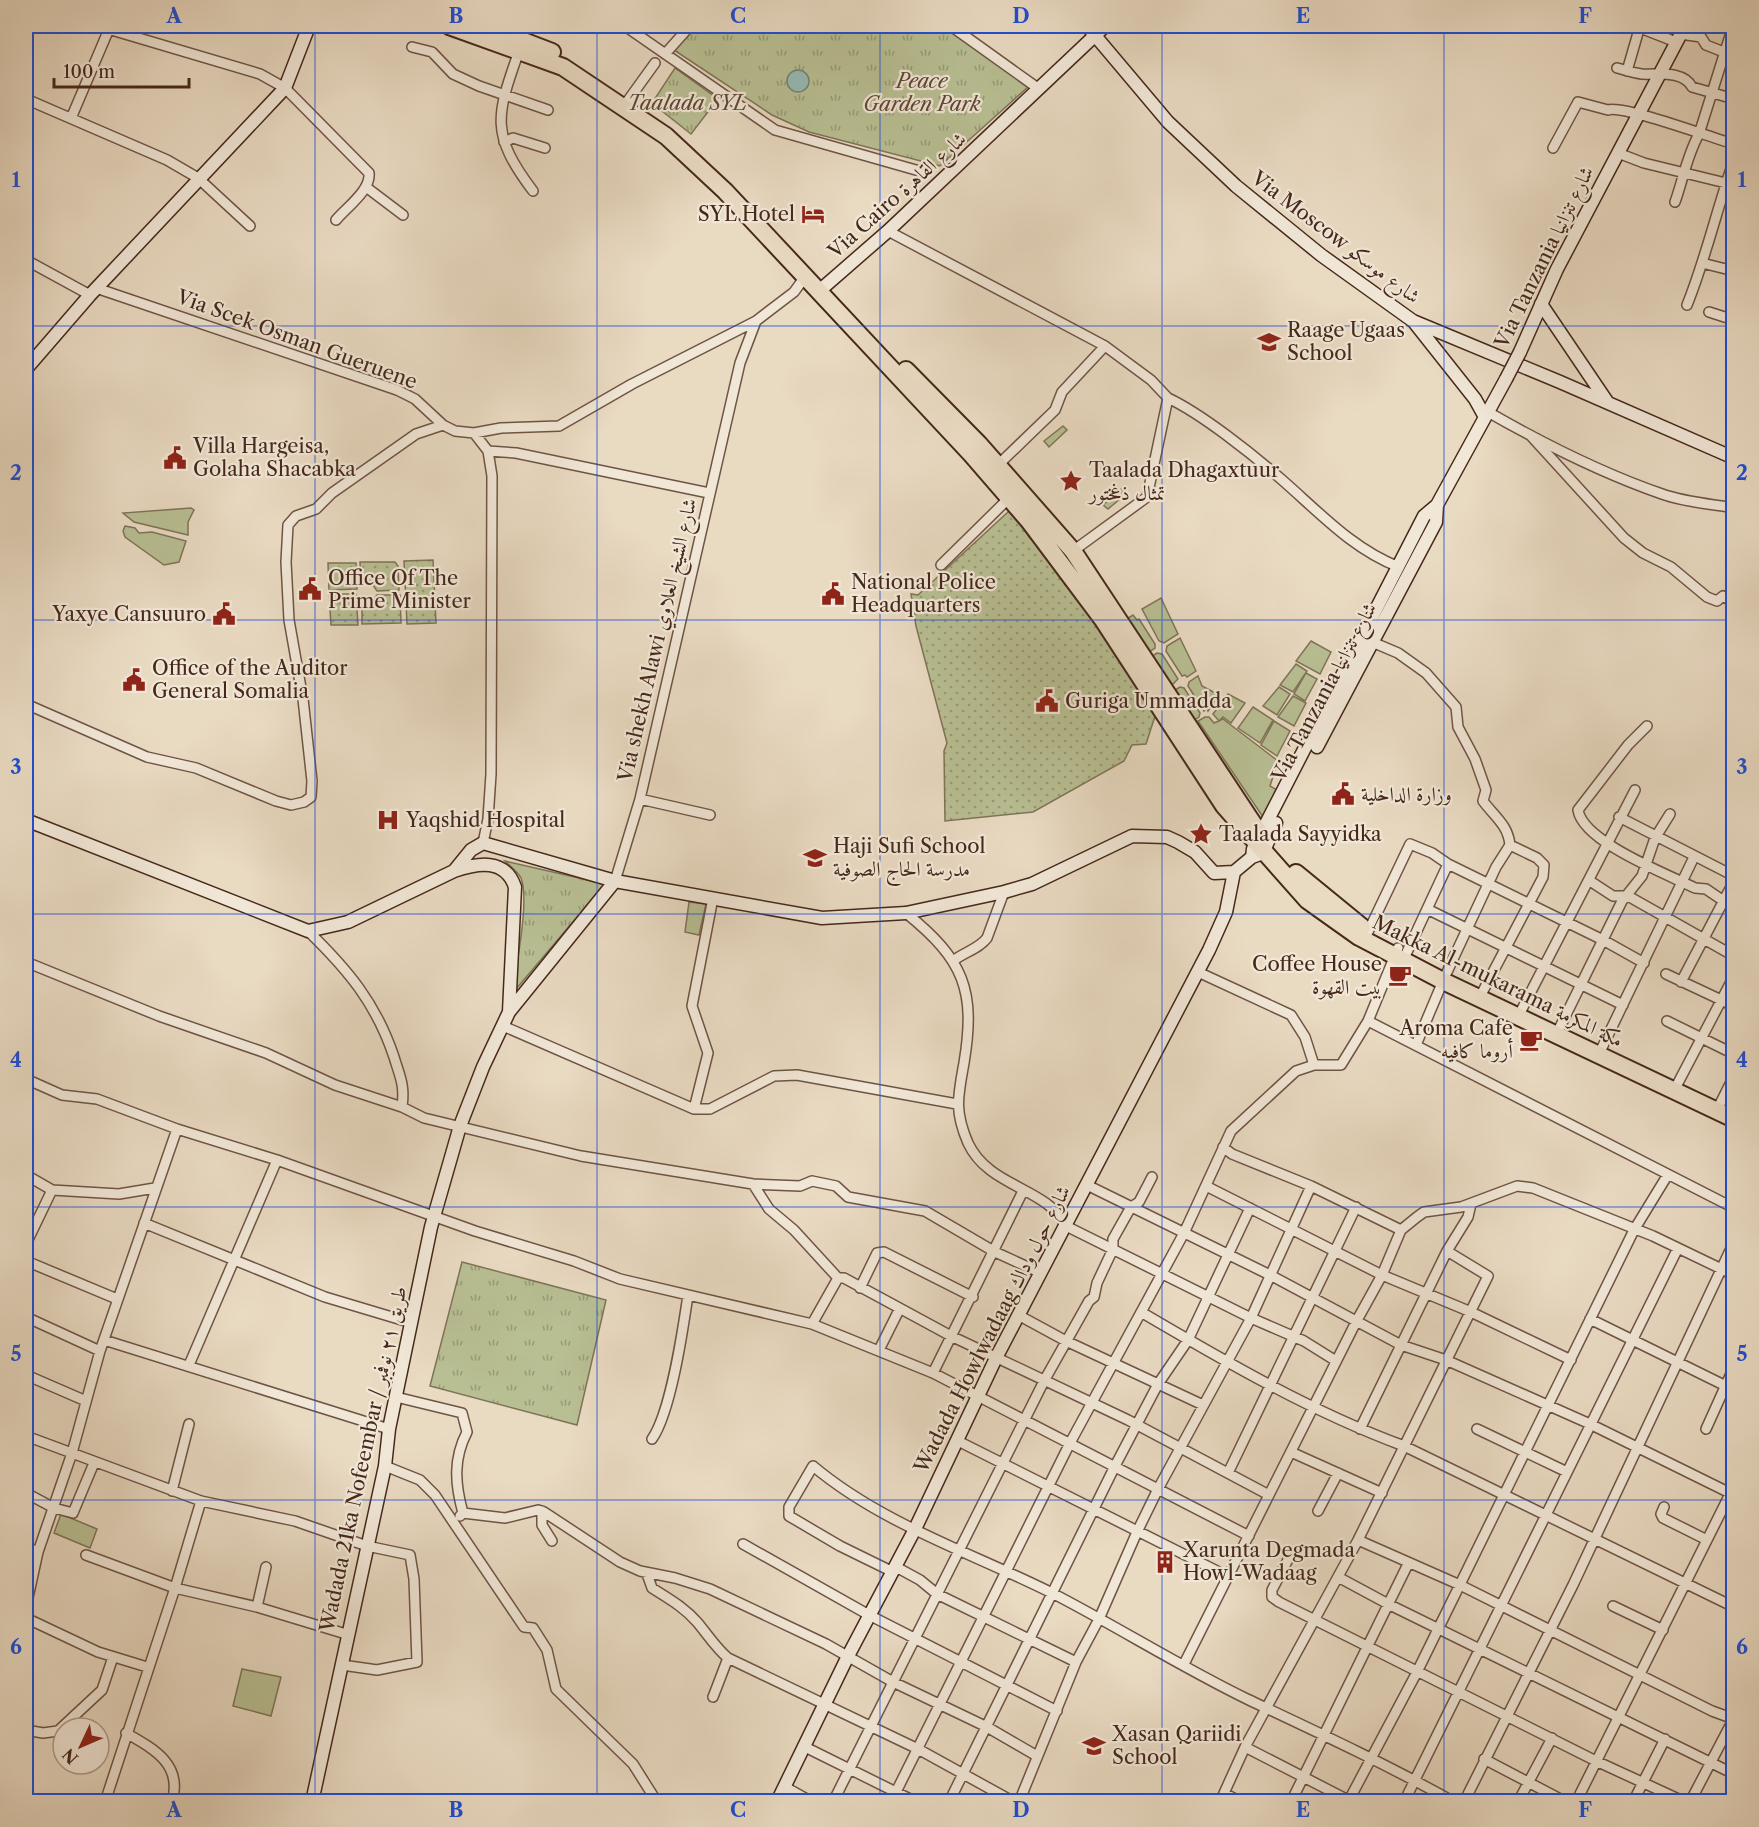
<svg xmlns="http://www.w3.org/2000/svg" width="1759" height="1827" font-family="'Libre Caslon Text',Amiri,serif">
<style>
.grass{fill:#b8bf93;stroke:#7f7457;stroke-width:1.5}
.park{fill:url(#park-tufts);stroke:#7f7457;stroke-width:1.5}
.garden{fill:url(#garden-dots);stroke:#7f7457;stroke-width:1.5}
.water{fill:#97bab4;stroke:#778077;stroke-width:1.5}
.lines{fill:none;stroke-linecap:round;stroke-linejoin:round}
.street-casing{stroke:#6f5445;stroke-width:12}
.secondary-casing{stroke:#46281b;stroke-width:15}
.highway-casing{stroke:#46281b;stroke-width:20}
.street{stroke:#f1e7d7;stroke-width:9}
.secondary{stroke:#f1e7d7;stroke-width:12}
.highway{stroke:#e9dac2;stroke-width:16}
.secondary-bridge-casing{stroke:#46281b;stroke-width:15;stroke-linecap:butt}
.secondary-bridge{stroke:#f1e7d7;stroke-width:12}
.grid{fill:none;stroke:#1d4ed8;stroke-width:1.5;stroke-opacity:0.55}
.labels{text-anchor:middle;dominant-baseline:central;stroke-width:4.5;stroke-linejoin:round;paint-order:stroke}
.park-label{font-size:20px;font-style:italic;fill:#5d4633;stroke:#f1e7d7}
.street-label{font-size:20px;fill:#46281b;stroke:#f1e7d7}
.poi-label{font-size:20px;fill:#46281b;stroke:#f1e7d7;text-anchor:start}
.neatline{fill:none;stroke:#1d4ed8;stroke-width:2}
.grid-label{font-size:20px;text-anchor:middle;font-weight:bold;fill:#1d4ed8}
</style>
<defs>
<pattern id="park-tufts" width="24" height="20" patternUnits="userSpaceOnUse" patternTransform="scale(1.5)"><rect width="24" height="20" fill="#b8bf93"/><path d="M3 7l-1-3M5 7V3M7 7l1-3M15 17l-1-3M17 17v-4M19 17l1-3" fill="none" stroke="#979b77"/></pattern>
<pattern id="garden-dots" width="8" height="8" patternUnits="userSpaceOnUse" patternTransform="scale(1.5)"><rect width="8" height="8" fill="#b8bf93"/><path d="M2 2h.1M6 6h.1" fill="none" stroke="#979b77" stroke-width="1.8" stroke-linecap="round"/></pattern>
</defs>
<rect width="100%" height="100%" fill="#e9dac2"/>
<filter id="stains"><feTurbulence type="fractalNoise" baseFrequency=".00333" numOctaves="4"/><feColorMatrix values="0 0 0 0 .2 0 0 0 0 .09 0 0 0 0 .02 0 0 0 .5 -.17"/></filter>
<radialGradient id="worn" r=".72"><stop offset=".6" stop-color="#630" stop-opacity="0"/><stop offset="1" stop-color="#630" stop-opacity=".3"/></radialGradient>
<!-- grass -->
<path class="grass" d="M1063,426L1067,430L1049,447L1044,441Z
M1121,489L1126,494L1108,509L1103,505Z
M191,508L194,510L188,522V535L134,522L123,513Z
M125,526L135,528L139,533L152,532L186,541L179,562L164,565L125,537L123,531Z
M1161,598L1178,634L1164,643L1159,641L1142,609Z
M1133,615L1137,620L1139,619L1155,644V648L1146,654L1125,620Z
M1180,638L1196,671L1187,677L1185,675L1182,676L1166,651L1167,646Z
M1311,641L1331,652L1320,674L1296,661Z
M1157,653L1162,654L1178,679L1169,688L1149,658Z
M1296,664L1307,671L1293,692L1280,685Z
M1306,673L1317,679L1305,701L1294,694Z
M1198,676L1202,686L1219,695L1208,711L1207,708L1204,711L1188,686L1189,682Z
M1180,687L1184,688L1200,713L1199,717L1190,723L1171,692Z
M1279,687L1290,694L1277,715L1263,706Z
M1228,694L1245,703L1231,723L1223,717L1219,721L1213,714Z
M1293,696L1306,703L1294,726L1278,717Z
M1253,707L1273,720L1260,743L1238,728Z
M1205,717H1209L1214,723L1223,719L1278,761L1270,786L1277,790L1263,817L1198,721Z
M1274,721L1290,731L1277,756L1261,745Z
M689,902L706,904L699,935L685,932Z
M61,1514L97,1529L90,1548L54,1533Z
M242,1669L281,1677L271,1716L233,1706Z"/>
<!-- park -->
<path class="park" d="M697,26H946L1029,86L940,166L809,132L772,115L674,50Z
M675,68L718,99L691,134L652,103Z
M505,861L605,884L511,995C516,970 530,900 521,878C518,872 510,866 505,861Z
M462,1262L606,1300L577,1425L430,1386Z"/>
<!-- garden -->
<path class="garden" d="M1009,511L1076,596L1156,713L1146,744L1132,745L1124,761L1033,812L945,821L944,751L947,743L916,626L911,594L918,595Z
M433,560L436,623L407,624L404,561Z
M360,562H395L398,566L399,590L377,591L373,585L361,584Z
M328,563H356L357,589L329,590Z
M329,594H356L358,625H331Z
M377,595H400L401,623L362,624V604L373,601Z"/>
<!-- water -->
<path class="water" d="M787 81a11 11 0 1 1 22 0a11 11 0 1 1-22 0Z"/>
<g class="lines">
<!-- street casing -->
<g class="street-casing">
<path id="street" d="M98,26L260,74L285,88L369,173C371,190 347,207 336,220
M625,26L775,130L923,172
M951,26L1039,89
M1635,26L1676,42
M1680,34L1701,37L1706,45L1734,56
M412,47L432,52L453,74L479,86L548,110
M519,51C496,116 490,134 533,191
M665,54L690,26
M1617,68C1625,70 1633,73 1642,74C1657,75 1683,70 1692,87L1734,99
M1627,71L1640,26
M26,99L167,160L198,178L250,226
M624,106L655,63
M72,116L109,29
M504,142L513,138L545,148
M1553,148L1578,102L1608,110C1622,104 1712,138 1734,144
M1618,153L1644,163L1734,185
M366,187L403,215
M1675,202C1683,180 1687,155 1699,134L1733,26
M888,231L1105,346L1151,380L1168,398L1147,497L1073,551
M26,260L90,295
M1702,263L1734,271
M99,289L397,390L415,399L443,425L455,431L474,433L501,428L559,426L632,384L756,321
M1687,305C1706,258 1717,208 1734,160
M1709,312L1734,320
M1168,398C1202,414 1252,454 1281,479C1318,511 1352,549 1399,567
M1488,412C1544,444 1601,473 1662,494C1684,502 1710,504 1734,508
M474,433L488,451L492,476L491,774L488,819L483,843
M1531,436L1624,538L1643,553L1671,567L1707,597L1717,601L1723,596L1734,603
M488,451L516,453L709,493
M1728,456L1734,441
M998,465L1055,410L1062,392L1105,346
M941,565L1008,499
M1372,642L1398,653L1426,673L1456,707L1458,727L1475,759L1486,790L1483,801C1495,817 1508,825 1510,845L1496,867L1447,972
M26,704L147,757L196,768L276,801L291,805L304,802L311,797L312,781L303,699L289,620L286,562L288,525L296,516L316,509L332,493L416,434L443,425
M1647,726L1628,745L1578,810C1583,842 1667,874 1695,888L1706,889L1734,908
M640,799L710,815
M1619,817L1734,876
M26,834L32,823
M615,881L640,799L740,363L756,321L794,292L807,274
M1590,881L1613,896H1628L1734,956
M1427,909L1623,1005
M906,913C964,960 976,990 964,1063C958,1096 954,1111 968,1143C989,1188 1047,1187 1066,1226L1251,1318L1304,1341L1336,1361
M308,931C348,970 376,1003 394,1057C400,1077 405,1085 402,1107
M1368,932L1410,844L1432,853L1448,864L1603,940L1644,963
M1407,952L1448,864
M953,961C964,952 979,949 987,938L1004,892
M26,962L159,1016L266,1053L335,1085L402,1107L424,1118L581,1156L753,1184L800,1186L812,1181L836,1186L848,1197L925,1211L995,1252L1041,1273
M1198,972L1291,1015L1305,1037L1314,1065
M1666,974L1734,1006
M1681,982L1734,881
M1483,991L1543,877L1544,865L1537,858L1510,845
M1522,1009L1635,790
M1368,1021L1734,1208
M1667,1021L1734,1054
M503,1026L694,1109H710L774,1076L797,1075L957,1104
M1560,1027L1622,901L1642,876L1655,838L1670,814
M1416,1045L1443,981
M1599,1054L1694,857
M26,1079L62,1095L97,1099L177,1129L277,1160L475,1231L574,1261L620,1279L812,1324L933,1373L1249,1536
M1678,1083L1734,976
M1720,1104L1734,1076
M694,1109L708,1053L692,1006L713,898
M1223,1147L1232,1154L1311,1186L1401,1230
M26,1175L52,1190L119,1194L155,1188
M753,1184L769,1209L794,1230L838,1278H844L951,1336L1128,1420L1269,1495
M1087,1185L1270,1275L1401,1345L1446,1360L1590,1424L1734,1495
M1206,1186L1382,1275L1471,1312L1571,1360
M144,1223L325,1297L412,1323
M26,1244L52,1190
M1447,1251L1488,1276L1358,1540L1460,1585L1712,1711L1734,1719
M26,1261L117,1299
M860,1288L877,1253L884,1252L973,1297
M1141,1312C1226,1362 1312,1412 1404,1446L1734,1607
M1020,1316L1066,1341L1203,1405
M26,1317L100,1351
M1590,1319L1734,1390
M812,1324L838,1278
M104,1340L389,1429
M879,1350L899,1310
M189,1365L277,1160
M933,1373L1023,1191
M26,1375L86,1401
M396,1397L462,1413L467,1432C453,1459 455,1484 463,1513L460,1516
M1360,1429L1447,1251L1468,1217L1471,1204
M1477,1429L1567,1472
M1706,1429L1734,1367
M26,1436L201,1501L295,1521L367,1546L410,1555L414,1579L417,1662L377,1670L342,1665
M652,1439C671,1412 683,1329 688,1295
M956,1440L1229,1577
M1291,1452L1382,1493
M385,1466L420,1480L435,1495L524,1627L533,1628L547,1650L556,1689L633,1764L657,1802
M1228,1473L1356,1207
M172,1491L189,1424
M26,1493L54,1508L73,1513L94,1463
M1664,1507L1661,1514L1663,1518L1707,1540
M542,1511V1525L552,1541
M1318,1511L1338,1473
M463,1513L505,1518L538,1510L544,1512L620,1562L640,1571L675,1578L710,1589L826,1644L893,1682L987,1727L1037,1756
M743,1544L869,1615L1057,1711
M26,1547L38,1552
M1291,1554L1272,1590V1597L1279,1602L1596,1761L1685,1802
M86,1555L175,1588L257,1607L346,1634
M647,1574L652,1588C669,1599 684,1607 697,1622C708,1635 716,1648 728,1658L918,1749L1014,1802
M1338,1577L1390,1605L1734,1774
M1613,1606L1663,1630
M26,1607L38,1552L72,1453L100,1351L177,1129
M257,1607L266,1567
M26,1618L98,1652L147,1667
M1076,1662L937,1594L920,1580L898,1568L891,1571L840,1546L789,1516V1507L813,1466C882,1524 972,1553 1052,1593C1118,1627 1181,1667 1247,1699C1317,1732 1386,1764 1454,1802
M1184,1664L1356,1322L1382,1275L1401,1230L1417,1217L1424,1212L1461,1207L1517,1186L1533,1188L1653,1236L1734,1275
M713,1697L728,1658
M26,1730L43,1733L58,1731L102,1690L113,1657
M126,1733C154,1749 183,1764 172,1802
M803,1746L916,1802
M1245,1747L1352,1802
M1484,1759L1566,1802
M785,1787L812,1802
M1224,1793L1241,1802
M105,1802L175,1588L201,1501
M833,1802L1044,1381L1089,1301L1094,1297L1097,1283L1113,1249V1239L1131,1207L1139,1202L1152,1177
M891,1802L1070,1443L1184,1233L1231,1131L1296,1071L1314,1065H1341L1368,1021L1398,948
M949,1802L1115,1466L1158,1384L1188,1340L1250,1208
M1019,1802L1076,1662L1099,1619L1137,1532L1158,1489L1251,1318L1311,1186
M1220,1802L1245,1747L1358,1540
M1291,1802L1408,1564
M1348,1802L1417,1672L1634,1230L1667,1176
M1404,1802L1678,1248
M1464,1802L1573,1585L1734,1242
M1518,1802L1552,1738
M1576,1802L1734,1486
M1633,1802L1665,1739
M1690,1802L1734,1718"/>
</g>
<!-- secondary casing -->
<g class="secondary-casing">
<path id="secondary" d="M1087,26L1168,122L1236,186L1321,255L1413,321L1560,382L1734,458
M818,292L888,231L1105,26
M1541,304L1608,403
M1414,322L1475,399L1485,417
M1520,352L1557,269L1685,26
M26,369L90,295L285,88L309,26
M1317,747L1436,522L1437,505
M26,820L308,931L348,922L454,871L471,850L483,843L615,881L822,918L906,913L1004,892L1032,884L1132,836L1167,837L1178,842L1195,852L1214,873L1234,872
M1252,857L1253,849L1424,516L1437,505L1506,379
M454,871C478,863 505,858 515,887L509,1012
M1234,872L1252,857L1263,853L1276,823
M312,1802L385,1466L389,1429L431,1227L460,1126L483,1067L509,1012L615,881
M777,1802L848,1656L915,1529L996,1358L1209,950L1226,912L1234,872"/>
</g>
<!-- highway casing -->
<g class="highway-casing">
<path id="highway" d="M449,26L563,67L666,136L725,191L971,454L1029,521L1103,620L1224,806L1307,900L1359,937L1443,981L1734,1119
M484,26L552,52
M906,370L979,444L1073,551L1260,834
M1296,873L1362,927"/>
</g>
<!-- street -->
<use href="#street" class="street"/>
<!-- secondary -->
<use href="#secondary" class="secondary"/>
<!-- highway -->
<use href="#highway" class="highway"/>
<!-- secondary-bridge casing -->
<g class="secondary-bridge-casing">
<path id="secondary-bridge" d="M1506,379L1520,352"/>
</g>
<!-- secondary-bridge -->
<use href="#secondary-bridge" class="secondary-bridge"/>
</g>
<!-- grid -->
<path class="grid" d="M315,26V1802M597,26V1802M880,26V1802M1162,26V1802M1444,26V1802M26,326H1734M26,620H1734M26,914H1734M26,1207H1734M26,1500H1734"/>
<!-- icons -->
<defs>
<g id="hotel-bare" transform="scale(1.8)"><path d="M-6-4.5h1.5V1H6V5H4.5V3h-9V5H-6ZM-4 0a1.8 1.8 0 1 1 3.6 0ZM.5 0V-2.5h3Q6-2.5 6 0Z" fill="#8f2418" stroke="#f1e7d7" stroke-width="2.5" paint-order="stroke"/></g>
<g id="school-bare" transform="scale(1.8)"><path d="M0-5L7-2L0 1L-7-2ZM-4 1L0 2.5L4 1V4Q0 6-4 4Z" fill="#8f2418" stroke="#f1e7d7" stroke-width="2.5" paint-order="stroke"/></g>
<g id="civic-bare" transform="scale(1.8)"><path d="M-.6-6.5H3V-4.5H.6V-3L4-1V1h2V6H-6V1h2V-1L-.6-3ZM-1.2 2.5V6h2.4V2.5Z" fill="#8f2418" stroke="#f1e7d7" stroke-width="2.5" paint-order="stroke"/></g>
<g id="sight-bare" transform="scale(1.8)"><path d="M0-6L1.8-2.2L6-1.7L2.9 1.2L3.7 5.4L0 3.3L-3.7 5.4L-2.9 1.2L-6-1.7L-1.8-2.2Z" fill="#8f2418" stroke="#f1e7d7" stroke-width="2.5" paint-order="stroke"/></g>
<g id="hospital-bare" transform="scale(1.8)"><path d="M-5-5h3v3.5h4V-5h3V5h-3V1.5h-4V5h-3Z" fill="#8f2418" stroke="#f1e7d7" stroke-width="2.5" paint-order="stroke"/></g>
<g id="cafe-bare" transform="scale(1.8)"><path d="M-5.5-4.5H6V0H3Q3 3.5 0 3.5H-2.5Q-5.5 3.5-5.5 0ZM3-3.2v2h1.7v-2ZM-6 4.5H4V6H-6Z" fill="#8f2418" stroke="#f1e7d7" stroke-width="2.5" paint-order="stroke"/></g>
<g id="building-bare" transform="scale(1.8)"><path d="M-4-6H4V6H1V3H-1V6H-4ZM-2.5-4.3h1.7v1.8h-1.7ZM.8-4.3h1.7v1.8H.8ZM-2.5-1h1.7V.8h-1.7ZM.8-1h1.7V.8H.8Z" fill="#8f2418" stroke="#f1e7d7" stroke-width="2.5" paint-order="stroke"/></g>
</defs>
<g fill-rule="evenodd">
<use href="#hotel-bare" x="813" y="214"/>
<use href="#school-bare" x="1269" y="342"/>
<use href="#civic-bare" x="175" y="458"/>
<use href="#sight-bare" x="1071" y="481"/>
<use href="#civic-bare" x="310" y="589"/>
<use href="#civic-bare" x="833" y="594"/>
<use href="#civic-bare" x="224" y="614"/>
<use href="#civic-bare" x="134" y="680"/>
<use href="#civic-bare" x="1047" y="701"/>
<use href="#civic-bare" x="1343" y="794"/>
<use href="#hospital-bare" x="388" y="820"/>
<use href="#sight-bare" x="1201" y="834"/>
<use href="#school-bare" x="815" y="858"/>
<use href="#cafe-bare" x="1400" y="975"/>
<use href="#cafe-bare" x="1531" y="1040"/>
<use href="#building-bare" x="1165" y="1562"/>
<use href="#school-bare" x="1094" y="1746"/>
</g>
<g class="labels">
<!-- park labels -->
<g class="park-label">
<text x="922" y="81">Peace<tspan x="922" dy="23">Garden Park</tspan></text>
<text x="687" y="103">Taalada SYL</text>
</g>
<!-- street labels -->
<g class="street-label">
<text transform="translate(897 195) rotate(-42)">Via Cairo شارع القاهرة</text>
<text transform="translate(1336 237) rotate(37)">Via Moscow شارع موسكو</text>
<text transform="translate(1544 257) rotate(-64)">Via Tanzania شارع تنزانيا</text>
<text transform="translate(297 339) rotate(20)">Via Scek Osman Gueruene</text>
<text transform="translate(657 640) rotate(-77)">Via shekh Alawi شارع الشيخ العلاوي</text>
<text transform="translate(1324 692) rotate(-62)">Via Tanzania شارع تنزانيا</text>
<text transform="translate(1498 981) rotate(26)">Makka Al-mukarama مكة المكرمة</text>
<text transform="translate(992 1329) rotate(-63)">Wadada Howlwadaag شارع حول وداك</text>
<text transform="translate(363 1459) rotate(-78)">Wadada 21ka Nofeembar / طريق ٢١ نوفمبر</text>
</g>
<!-- poi labels -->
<g class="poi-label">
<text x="795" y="214" text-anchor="end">SYL Hotel</text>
<text x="1287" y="330">Raage Ugaas<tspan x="1287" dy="23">School</tspan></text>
<text x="193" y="446">Villa Hargeisa,<tspan x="193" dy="23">Golaha Shacabka</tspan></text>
<text x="1089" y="470">Taalada Dhagaxtuur<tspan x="1089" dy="23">تمثال ذغختور</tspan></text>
<text x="328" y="578">Office Of The<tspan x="328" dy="23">Prime Minister</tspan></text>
<text x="851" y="582">National Police<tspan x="851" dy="23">Headquarters</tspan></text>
<text x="206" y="614" text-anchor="end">Yaxye Cansuuro</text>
<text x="152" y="668">Office of the Auditor<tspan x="152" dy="23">General Somalia</tspan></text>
<text x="1065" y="701">Guriga Ummadda</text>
<text x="1361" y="794">وزارة الداخلية</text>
<text x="406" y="820">Yaqshid Hospital</text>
<text x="1219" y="834">Taalada Sayyidka</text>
<text x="833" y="846">Haji Sufi School<tspan x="833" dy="23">مدرسة الحاج الصوفية</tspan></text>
<text x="1382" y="964" text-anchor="end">Coffee House<tspan x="1382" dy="23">بيت القهوة</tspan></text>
<text x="1513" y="1028" text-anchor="end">Aroma Cafe<tspan x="1513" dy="23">أروما كافيه</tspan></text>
<text x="1183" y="1550">Xarunta Degmada<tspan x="1183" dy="23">Howl-Wadaag</tspan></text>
<text x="1112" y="1734">Xasan Qariidi<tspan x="1112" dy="23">School</tspan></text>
</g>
</g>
<!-- margin -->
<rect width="1759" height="1827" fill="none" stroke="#e9dac2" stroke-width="66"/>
<!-- north arrow -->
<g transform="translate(81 1746) rotate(226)"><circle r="28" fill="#f1e7d7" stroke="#ad9b8c" stroke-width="1.5"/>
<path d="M0-4.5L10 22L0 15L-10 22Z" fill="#8f2418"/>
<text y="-9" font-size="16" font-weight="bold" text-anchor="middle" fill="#46281b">N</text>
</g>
<!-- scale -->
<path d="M54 78v9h135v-9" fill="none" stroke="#46281b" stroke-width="3"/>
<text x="63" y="78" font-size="18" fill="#46281b" stroke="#f1e7d7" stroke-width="4.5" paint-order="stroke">100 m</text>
<rect x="33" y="33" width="1693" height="1761" class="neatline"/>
<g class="grid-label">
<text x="174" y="23">A</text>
<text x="456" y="23">B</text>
<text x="738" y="23">C</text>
<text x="1021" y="23">D</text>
<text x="1303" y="23">E</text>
<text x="1585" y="23">F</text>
<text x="16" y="187">1</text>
<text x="1742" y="187">1</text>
<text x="16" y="480">2</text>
<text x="1742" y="480">2</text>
<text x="16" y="774">3</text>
<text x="1742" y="774">3</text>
<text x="16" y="1067">4</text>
<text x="1742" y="1067">4</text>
<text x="16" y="1361">5</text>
<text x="1742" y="1361">5</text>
<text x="16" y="1654">6</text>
<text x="1742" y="1654">6</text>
<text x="174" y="1817">A</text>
<text x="456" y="1817">B</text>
<text x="738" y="1817">C</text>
<text x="1021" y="1817">D</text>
<text x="1303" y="1817">E</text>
<text x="1585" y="1817">F</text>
</g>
<rect width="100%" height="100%" filter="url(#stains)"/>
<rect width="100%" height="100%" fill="url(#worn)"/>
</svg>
